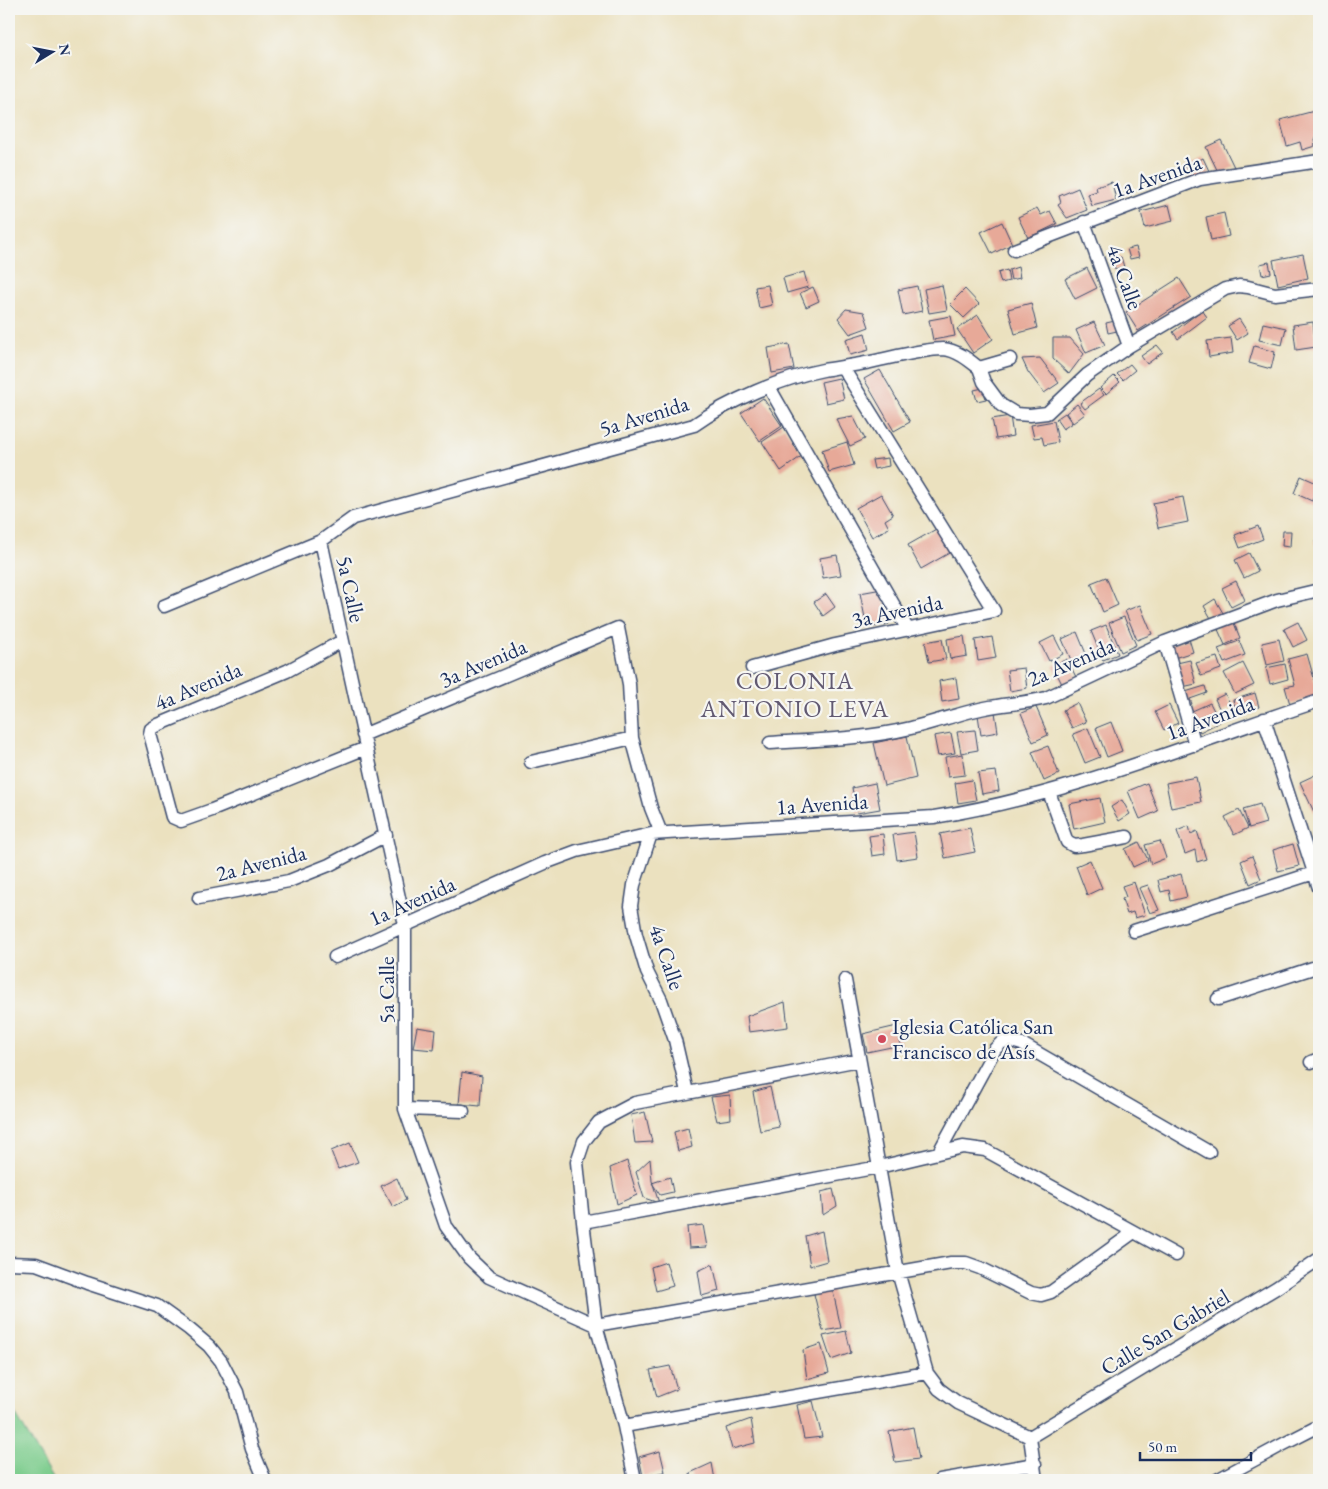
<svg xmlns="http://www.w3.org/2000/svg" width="1328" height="1489" font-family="'EB Garamond',serif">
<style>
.green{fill:#7bcc8c;stroke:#4b7e75}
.building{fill:#e7a998}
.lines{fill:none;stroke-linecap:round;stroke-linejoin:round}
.minor-casing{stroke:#3a4a6d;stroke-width:15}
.minor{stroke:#fff;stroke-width:12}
.poi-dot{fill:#d1495b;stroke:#f6f6f2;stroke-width:2}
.labels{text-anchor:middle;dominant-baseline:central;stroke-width:4.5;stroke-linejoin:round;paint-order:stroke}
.street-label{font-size:22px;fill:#1b2f5e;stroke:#f6f6f2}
.poi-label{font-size:22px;fill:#1b2f5e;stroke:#f6f6f2;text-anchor:start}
.neighbourhood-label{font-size:24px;letter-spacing:1px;fill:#625a72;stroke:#f6f6f2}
</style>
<rect width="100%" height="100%" fill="#f6f6f2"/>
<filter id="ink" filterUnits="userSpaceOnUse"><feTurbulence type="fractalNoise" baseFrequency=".02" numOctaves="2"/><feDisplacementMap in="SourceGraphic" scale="10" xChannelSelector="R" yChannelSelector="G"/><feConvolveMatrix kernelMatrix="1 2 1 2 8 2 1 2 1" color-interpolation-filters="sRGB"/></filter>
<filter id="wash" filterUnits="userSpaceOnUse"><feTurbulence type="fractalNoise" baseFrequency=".0096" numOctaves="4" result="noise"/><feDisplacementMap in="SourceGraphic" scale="20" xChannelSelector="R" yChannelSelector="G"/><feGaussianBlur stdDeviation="1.12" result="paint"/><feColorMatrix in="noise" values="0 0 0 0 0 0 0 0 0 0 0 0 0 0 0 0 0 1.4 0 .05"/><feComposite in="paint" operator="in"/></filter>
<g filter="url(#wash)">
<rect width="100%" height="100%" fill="#ebe1bf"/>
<!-- green -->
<path class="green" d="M9,1403L54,1480H9Z"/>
<g id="blocks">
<!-- building -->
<path class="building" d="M1318,110L1319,137L1314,139L1315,146L1302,150L1300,142L1287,146L1280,120Z
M1221,140L1234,167L1219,174L1206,147Z
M1203,158L1210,173L1191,182L1184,168Z
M1112,182L1116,200L1092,206L1088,194L1097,191L1096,187Z
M1078,188L1087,210L1067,218L1058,205L1061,203L1059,196Z
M1169,205L1173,221L1145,228L1141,212Z
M1037,208L1041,215L1050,211L1057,224L1028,238L1018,217Z
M1224,213L1229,236L1211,240L1206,217Z
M1002,222L1012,244L992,254L981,232Z
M1136,247L1139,257L1130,259L1127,249Z
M1303,254L1308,278L1278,285L1273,260Z
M1121,257L1124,267L1115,269L1112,259Z
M1269,262L1271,273L1262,275L1260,264Z
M1018,267L1020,278L1011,280L1009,270Z
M1087,268L1097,288L1075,299L1065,279Z
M1007,270L1009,281L1001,283L998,273Z
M804,272L808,287L787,293L783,278Z
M1179,278L1191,297L1138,331L1126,312Z
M768,285L772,305L759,308L755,287Z
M942,285L947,310L929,313L924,289Z
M917,286L922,311L903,315L898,290Z
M813,287L819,301L806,307L800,293Z
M965,289L979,304L964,318L950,304Z
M1031,303L1037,328L1015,334L1008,309Z
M846,309L864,312L869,327L850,334L838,318Z
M1202,310L1207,317L1178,339L1173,332Z
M978,315L993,339L973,353L957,329Z
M951,316L955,336L933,340L929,320Z
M1239,319L1248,333L1237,340L1228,326Z
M1115,321L1117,331L1108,333L1106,323Z
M1094,322L1105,345L1086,353L1076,330Z
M1313,322L1316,347L1296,350L1293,325Z
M1263,323L1286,328L1282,345L1259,340Z
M865,333L869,350L850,355L846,339Z
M1053,338H1070L1084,354L1069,374L1053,359Z
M1231,338L1233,353L1209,357L1207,341Z
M789,344L794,369L772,373L768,348Z
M1157,345L1163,352L1147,364L1141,356Z
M1254,346L1275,352L1271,369L1249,363Z
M1319,357V370L1316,371L1314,358Z
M1040,358L1059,383L1044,393L1028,372L1022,359Z
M1130,364L1135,370L1123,380L1117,374Z
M880,370L910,422L894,431L864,379Z
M1114,376L1120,382L1106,394L1100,388Z
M839,378L844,399L826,403L821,382Z
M983,388L986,399L977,401L974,390Z
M1099,389L1104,395L1085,409L1080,403Z
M763,398L782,426L760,441L741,413Z
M1077,404L1085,414L1073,423L1066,413Z
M1065,413L1072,423L1063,429L1056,419Z
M853,416L865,439L850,446L836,419Z
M1010,416L1013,436L996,439L992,419Z
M1054,421L1058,442L1044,445L1042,437L1034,438L1031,425Z
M784,427L803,455L781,471L762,442Z
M847,442L854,465L829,472L822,450Z
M888,458L889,466L874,469L872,460Z
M1301,476L1319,484L1312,501L1294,493Z
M881,494L893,515L885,520L889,528L872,537L856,508Z
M1183,497L1188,522L1158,528L1153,503Z
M1258,526L1263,539L1240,548L1235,535Z
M938,528L951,552L921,569L908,545Z
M1283,531H1291L1290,547L1282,546Z
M1319,540V555L1315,541Z
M1249,553L1258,571L1244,578L1235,560Z
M837,555L841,575L823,578L820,558Z
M1106,577L1118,605L1103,612L1091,583Z
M1236,581L1245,600L1231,607L1222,588Z
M882,589L889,624L867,628L860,593Z
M826,594L835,607L823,616L814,602Z
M1215,599L1223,613L1212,620L1204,606Z
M1140,605L1152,634L1137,640L1125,611Z
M1124,617L1136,645L1121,652L1109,623Z
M1232,618L1240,638L1225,645L1216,625Z
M1298,622L1307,640L1293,647L1284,629Z
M1106,625L1118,654L1103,660L1091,631Z
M1077,632L1089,661L1074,667L1062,639Z
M964,636L967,656L950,659L947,639Z
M1054,636L1063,654L1049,661L1040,643Z
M992,637L996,658L978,661L975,640Z
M942,639L946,659L929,662L925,642Z
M1189,639L1193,652L1174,658L1169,645Z
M1279,639L1284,661L1267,665L1262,643Z
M1239,641L1245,655L1224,663L1218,649Z
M1307,654L1319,696L1290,704L1285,687L1295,685L1288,659Z
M1217,657L1221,669L1201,676L1196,663Z
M1067,659L1076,677L1062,684L1053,666Z
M1190,660L1196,684L1182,687L1177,663Z
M1243,663L1254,685L1235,694L1224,673Z
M1285,664L1288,679L1270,684L1266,668Z
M1024,668L1027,688L1010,691L1007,670Z
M956,678L959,699L942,702L939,681Z
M1205,686L1207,693L1190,699L1192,704L1186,706L1182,693Z
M1255,693L1259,707L1237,713L1233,700Z
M1225,694L1232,707L1221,712L1215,699Z
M1077,703L1086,722L1072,728L1063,710Z
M1210,703L1220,722L1200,732L1190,712Z
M1169,705L1178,723L1164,730L1155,712Z
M1036,707L1048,735L1033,742L1021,713Z
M995,712L998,732L981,735L978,715Z
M1111,722L1122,751L1107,757L1096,728Z
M1088,728L1100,757L1085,763L1073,734Z
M975,730L978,750L961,753L957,732Z
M951,733L955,753L938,756L934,736Z
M907,736L916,778L884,786L874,743Z
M1048,746L1059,774L1044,781L1032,752Z
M962,754L965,775L948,777L945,757Z
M996,771L999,791L982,794L978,773Z
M1315,775L1319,784V809L1314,812L1300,782Z
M1196,777L1201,802L1171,808L1166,783Z
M972,780L976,800L958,803L955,783Z
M875,783L880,809L857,813L852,788Z
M1147,783L1158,811L1140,819L1128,791Z
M1100,798L1105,822L1074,829L1069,804Z
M1122,800L1130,814L1119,821L1111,807Z
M1260,804L1266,823L1249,828L1243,809Z
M1239,810L1248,828L1234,835L1225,817Z
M1189,826L1191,834L1197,831L1206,859L1197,862L1195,850L1185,854L1177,831Z
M970,828L975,852L945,858L940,834Z
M914,832L918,857L897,860L893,835Z
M883,834L885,854L872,856L869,836Z
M1160,841L1166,858L1151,864L1145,845Z
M1139,842L1148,860L1133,867L1125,849Z
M1293,844L1299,866L1278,871L1273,850Z
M1252,856L1261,879L1250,884L1241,861Z
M1090,860L1102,888L1087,895L1076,866Z
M1181,874L1187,897L1171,901L1169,890L1161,892L1158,880Z
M1134,882L1145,915L1135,918L1133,912L1127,914L1122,899L1126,897L1122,886Z
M1148,885L1159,910L1150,913L1139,888Z
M785,1002L788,1027L749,1032L747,1016Z
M897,1026L901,1045L867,1052L863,1034Z
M417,1027L436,1030L434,1050L413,1048Z
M462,1072L482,1076L480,1106L459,1104Z
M770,1087L779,1127L760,1131L753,1092Z
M730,1095L731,1119L717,1121L711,1097Z
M645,1112L652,1142L635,1143L631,1115Z
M688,1128L692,1147L678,1151L674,1132Z
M350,1143L358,1162L338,1169L331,1151Z
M650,1159L652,1181L659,1203L644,1198L636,1172Z
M627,1161L637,1195L617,1204L610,1168Z
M670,1177L673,1192L660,1195L652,1183Z
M397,1178L406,1200L393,1207L381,1186Z
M833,1189L837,1206L823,1215L821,1192Z
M703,1225L707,1247L689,1248L687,1227Z
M822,1231L827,1261L810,1266L805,1236Z
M666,1262L673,1286L656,1291L651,1267Z
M713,1264L719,1291L702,1296L698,1271Z
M832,1287L841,1328L823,1331L814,1294Z
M846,1331L851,1353L831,1360L823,1336Z
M821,1344L829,1373L807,1379L803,1350Z
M670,1366L677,1389L657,1397L650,1370Z
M813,1401L822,1437L804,1439L797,1405Z
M751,1419L755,1443L732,1449L726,1428Z
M913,1427L919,1459L895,1462L889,1432Z
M660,1451L665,1472L643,1476L639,1457Z
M712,1463L715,1480H692L690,1473Z"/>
</g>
</g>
<g filter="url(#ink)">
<use href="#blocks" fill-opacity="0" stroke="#3a4a6d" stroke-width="1"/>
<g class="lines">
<!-- minor casing -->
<g class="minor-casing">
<path id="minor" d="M1084,222L1129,346
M1014,250L1200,179L1319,161
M979,368L984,382L1001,405L1016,414L1030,415L1047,413L1087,375L1129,346L1225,289L1239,286L1248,287L1275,294L1319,289
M979,368L1010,359
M769,387L908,630
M321,541L405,925V1109L446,1226L469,1258L489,1277L596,1325
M164,606L321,541L353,518L694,425C728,401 782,378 823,370C840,367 858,365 875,361C894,357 924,349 943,349C957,350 969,360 979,368
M342,641L287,671L158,725L151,729L150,734L172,817L181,821L212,810L366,748
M1165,642L1195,745
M752,668L835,645L994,611L843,368
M1264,719L1319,888
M363,735L618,628L629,684L632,738L651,808L661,833
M770,743C817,740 865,739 911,728C936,722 960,713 985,708C1006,704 1026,703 1046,698L1165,642L1277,600L1319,590
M531,762L632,738
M1049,792L1067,842L1074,846L1083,845L1127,837
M651,834L634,885L631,906L636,935L647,972L661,1000L675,1040L687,1092
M199,898L289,881L329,865L386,835
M1134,931L1314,873
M335,957L545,863L577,851L651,834L934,817C1067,796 1192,743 1319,701
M845,980L898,1272L927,1373L939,1389L958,1403L1030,1437L1036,1480
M1218,999L1319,966
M1311,1062L1319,1059
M405,1109L463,1111
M939,1152L995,1049L1002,1042L1011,1041L1022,1044L1209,1152
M583,1222L879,1167L963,1147L985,1150L1176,1255
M9,1263L36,1264L87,1283L157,1306L189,1329L209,1346L221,1361L237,1392L252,1449L265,1480
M596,1325L951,1263H966L980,1268L1031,1293L1041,1295L1051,1292L1134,1232
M624,1426L927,1373
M1030,1437L1276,1288L1319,1259
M635,1480L624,1426L596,1325L583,1222L577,1162L584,1141L599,1122L635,1103L859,1060
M940,1480L1035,1464
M1217,1480L1280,1446L1319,1426"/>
</g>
<!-- minor -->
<use href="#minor" class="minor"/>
</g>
</g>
<!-- markers -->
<circle class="poi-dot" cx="882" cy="1039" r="5"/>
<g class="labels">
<!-- street labels -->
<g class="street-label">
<text transform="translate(1157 176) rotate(-19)">1a Avenida</text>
<text transform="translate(1125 277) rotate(70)">4a Calle</text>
<text transform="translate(644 416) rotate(-17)">5a Avenida</text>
<text transform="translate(351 589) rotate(78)">5a Calle</text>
<text transform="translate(897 611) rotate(-12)">3a Avenida</text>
<text transform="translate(1071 662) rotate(-23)">2a Avenida</text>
<text transform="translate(483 663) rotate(-23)">3a Avenida</text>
<text transform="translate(198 686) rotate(-23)">4a Avenida</text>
<text transform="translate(1210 718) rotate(-20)">1a Avenida</text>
<text transform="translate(822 804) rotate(-4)">1a Avenida</text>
<text transform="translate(261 863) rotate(-14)">2a Avenida</text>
<text transform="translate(412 901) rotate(-24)">1a Avenida</text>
<text transform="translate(667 957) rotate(71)">4a Calle</text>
<text transform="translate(386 990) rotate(-90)">5a Calle</text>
<text transform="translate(1165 1332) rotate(-31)">Calle San Gabriel</text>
</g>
<!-- poi labels -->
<g class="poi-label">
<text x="892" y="1026">Iglesia Católica San<tspan x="892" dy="25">Francisco de Asís</tspan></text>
</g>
<!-- neighbourhood labels -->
<g class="neighbourhood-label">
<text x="795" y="680">COLONIA<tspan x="795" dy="28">ANTONIO LEVA</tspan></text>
</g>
</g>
<!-- margin -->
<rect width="1328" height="1489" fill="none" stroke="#f6f6f2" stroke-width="30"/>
<!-- north arrow -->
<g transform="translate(52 52) rotate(80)" stroke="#f6f6f2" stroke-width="4" paint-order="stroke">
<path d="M0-4L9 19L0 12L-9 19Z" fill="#1b2f5e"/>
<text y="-8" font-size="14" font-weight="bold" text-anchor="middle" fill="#1b2f5e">N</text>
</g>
<!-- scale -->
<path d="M1140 1452v8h111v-8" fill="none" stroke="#1b2f5e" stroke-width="2.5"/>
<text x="1148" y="1452" font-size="15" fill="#1b2f5e" stroke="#f6f6f2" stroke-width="4" paint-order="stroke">50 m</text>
</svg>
